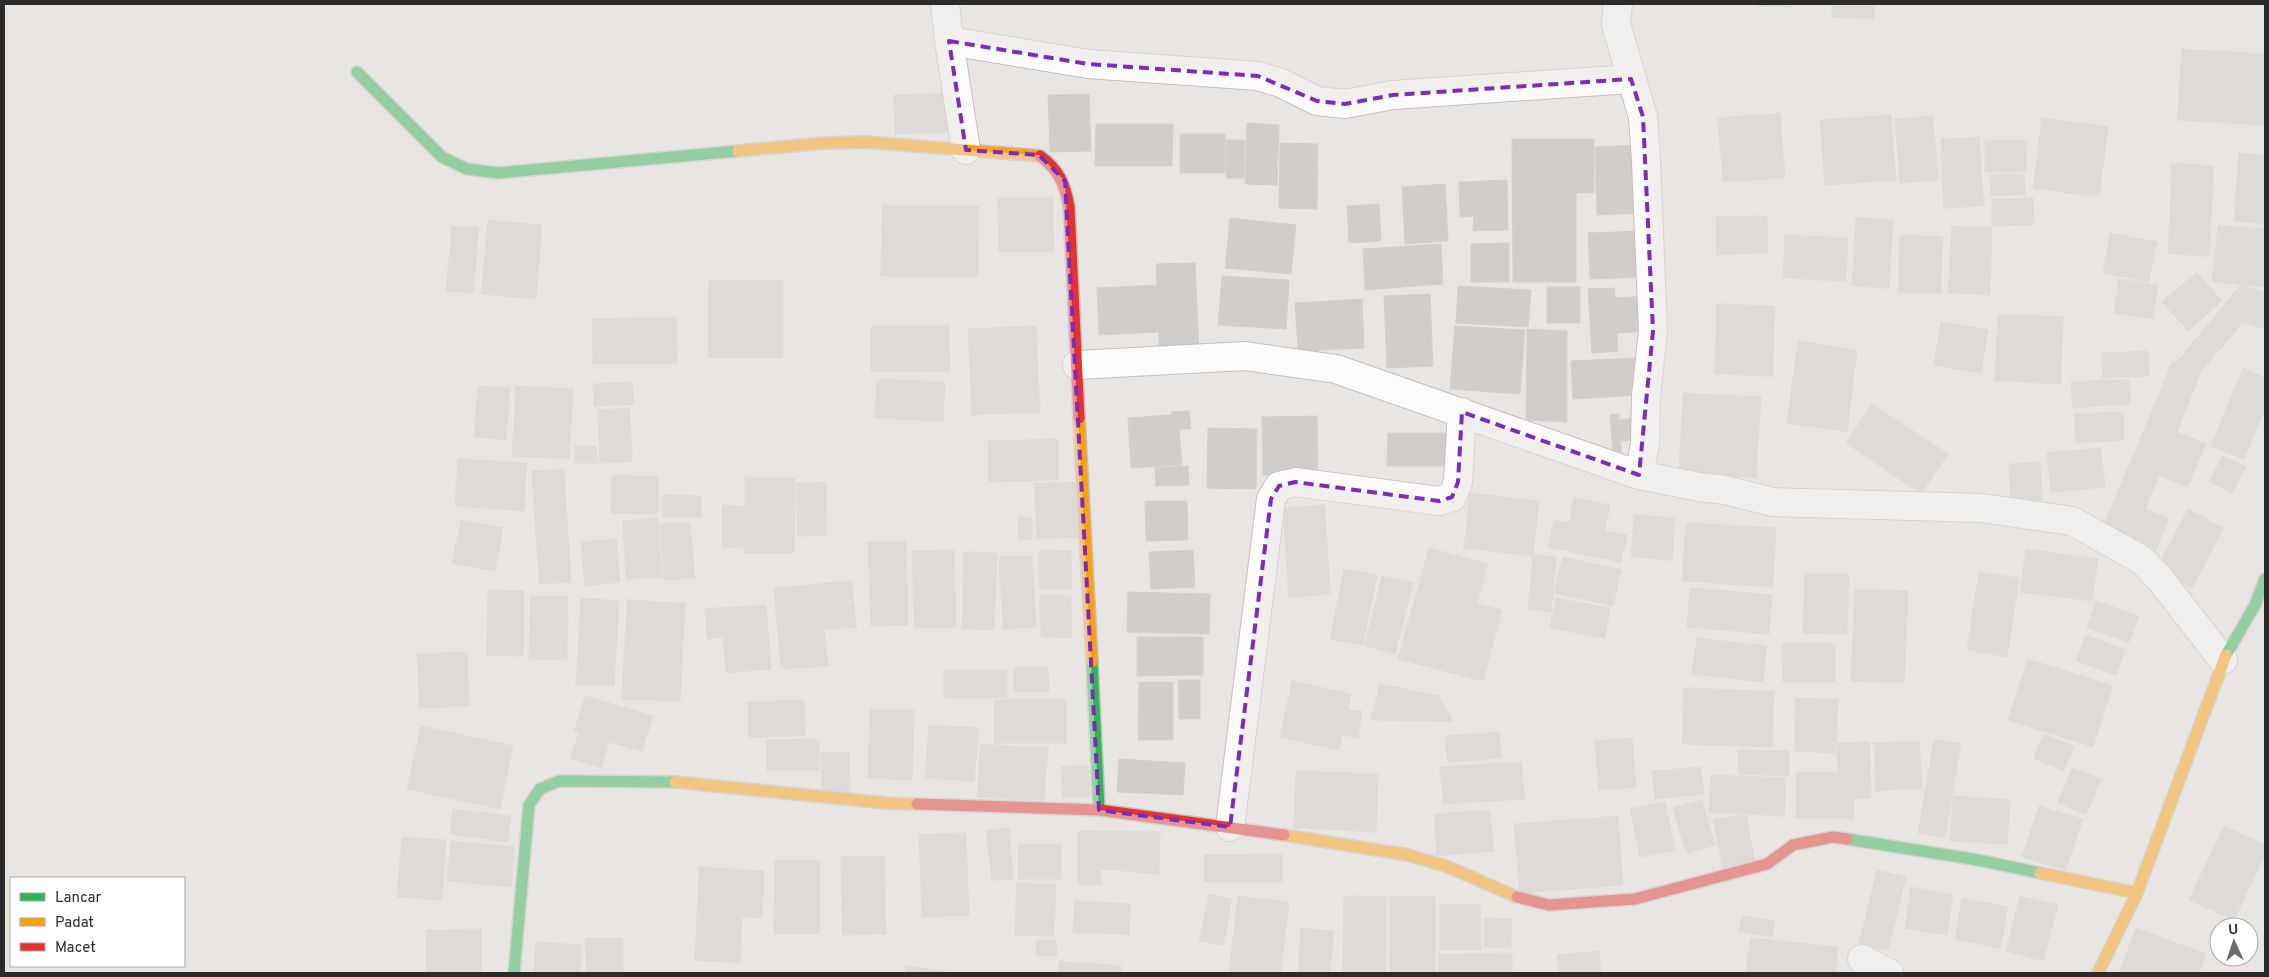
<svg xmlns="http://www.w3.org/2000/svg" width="2269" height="977" font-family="Overpass,sans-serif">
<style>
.building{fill:#d0cdcb;stroke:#d3d1ce}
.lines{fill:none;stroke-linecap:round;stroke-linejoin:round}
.street-casing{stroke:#c1c0c0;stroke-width:30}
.fast-casing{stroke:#c1c0c0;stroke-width:14}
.slow-casing{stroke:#c1c0c0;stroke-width:14}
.jam-casing{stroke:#c1c0c0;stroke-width:14}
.street{stroke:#fcfbfb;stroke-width:28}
.fast{stroke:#30b455;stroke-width:11}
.slow{stroke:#ff9f0a;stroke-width:11}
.jam{stroke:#e5322d;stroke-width:11}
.marked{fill:none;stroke:#7b2cbf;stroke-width:4;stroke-dasharray:10 6;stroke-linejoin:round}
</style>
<rect width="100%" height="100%" fill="#e8e5e2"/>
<!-- building -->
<path class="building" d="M1755,4H1792V7L1755,6Z
M1833,4H1875L1874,19L1832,17Z
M2182,49L2265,54V125L2177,120Z
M953,93L954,132L895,134L894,95Z
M1089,94L1091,151L1050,152L1048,95Z
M1780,113L1785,178L1723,182L1718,118Z
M1891,115L1896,180L1825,185L1820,120Z
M1933,116L1938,180L1900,183L1895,119Z
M2042,118L2108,127L2099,197L2033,188Z
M1247,123L1279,125L1277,185L1245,184Z
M1096,124H1173L1172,166H1095Z
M1180,134H1225V173H1180Z
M1979,137L1984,206L1944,208L1941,139Z
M1512,139H1594V193H1576V282H1513Z
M1226,140H1245L1244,178H1226Z
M1985,140H2027L2026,172H1985Z
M1280,143L1318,144L1317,209L1279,208Z
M1639,145L1642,213L1597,215L1595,147Z
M2239,153L2265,155V224L2234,221Z
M2172,163L2214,166L2209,256L2168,254Z
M2024,174L2025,195L1991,196L1990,175Z
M1507,180L1508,230L1473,231L1474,216L1460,217L1459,182Z
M1445,184L1448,241L1405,244L1402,187Z
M1053,197L1054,251L999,252L998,198Z
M2033,198L2034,225L1992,226V199Z
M1379,204L1381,241L1349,243L1347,206Z
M882,205L979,206L978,277L881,276Z
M1767,216L1768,253L1717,255L1716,217Z
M1856,217L1893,220L1889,288L1852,286Z
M1230,218L1296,225L1291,274L1225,268Z
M488,220L542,225L536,299L481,294Z
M2218,225L2265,229V287L2212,282Z
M452,226L479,228L473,293L446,291Z
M1952,226L1992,228L1990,295L1948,293Z
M1646,231L1647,277L1590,279L1588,233Z
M2110,233L2157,242L2149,282L2103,273Z
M1785,235L1848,238L1846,281L1783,278Z
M1900,235L1943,237L1941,293L1898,292Z
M1509,243V282H1471V244Z
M1441,244L1443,284L1365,290L1363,249Z
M1195,263L1199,349L1159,351V332L1099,335L1097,288L1157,285L1156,264Z
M2197,272L2222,301L2188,331L2162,302Z
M1222,276L1289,280L1286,329L1218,325Z
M2119,279L2158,285L2153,319L2114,313Z
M709,280H783V358H708Z
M2241,285L2265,292V329L2242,323L2201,372L2177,432L2206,444L2187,487L2159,475L2145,509L2169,518L2153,556L2101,531L2173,361L2176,363Z
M1458,286L1531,290L1528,327L1456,323Z
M1547,287H1580V323H1547Z
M1614,288L1615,298L1648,296L1650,331L1617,333L1618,351L1592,353L1588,289Z
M1430,294L1433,366L1387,368L1384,296Z
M1362,299L1364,348L1298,351L1295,303Z
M1717,304L1775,306L1773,376L1715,374Z
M1998,314L2063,317L2061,384L1995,381Z
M676,317L677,363L593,364L592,319Z
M1941,322L1988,330L1981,373L1934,365Z
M949,325L950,371H871V326Z
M1036,326L1040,412L972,415L968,329Z
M1455,326L1525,330L1520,394L1450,389Z
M1527,329L1567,331V422L1526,420Z
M1798,341L1857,350L1847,432L1787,423Z
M2148,351L2149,376L2103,378L2102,353Z
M1638,358L1640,395L1573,399L1571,361Z
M2243,368L2265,378V409L2244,459L2211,446Z
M877,379L945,382L943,421L875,418Z
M2129,379L2131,404L2073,408L2071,382Z
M632,382L634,404L594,407L593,384Z
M478,386L510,388L506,440L474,437Z
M516,386L573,389L569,459L512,456Z
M1683,393L1761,397L1756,478L1679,474Z
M1872,404L1948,454L1921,494L1846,443Z
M630,408L632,462L600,463L598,410Z
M1189,411L1191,429H1179L1182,465L1131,468L1128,418L1171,415V412Z
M2123,412L2124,440L2076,443L2074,414Z
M1619,414V420L1637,418L1639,439L1620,441L1622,452L1613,453L1610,415Z
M1317,416L1318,475H1263L1262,417Z
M1208,428L1257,429L1256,489L1207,488Z
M1388,433H1451L1450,466H1387Z
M1058,439V480L989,482L988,441Z
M575,446H596L597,463H575Z
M2101,448L2105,487L2051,492L2047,453Z
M2223,456L2246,467L2232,493L2209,481Z
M458,459L527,463L524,511L455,506Z
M2040,462L2042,500L2010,501L2009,464Z
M1188,466L1189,485L1156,486L1155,468Z
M564,469L571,582L539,584L532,471Z
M612,475L658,477V514L611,513Z
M745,477L795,478L794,553H744V547H722V505L745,506Z
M826,482L827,535L798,536L796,483Z
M1076,482L1079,537L1037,539L1034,483Z
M1470,493L1539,501L1533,556L1464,548Z
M663,495L701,496V517H663Z
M1574,498L1610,505L1605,531L1627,535L1621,562L1548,547L1554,520L1569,523Z
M1145,501H1187L1188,540L1146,541Z
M1325,505L1330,594L1289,597L1283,508Z
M2188,509L2224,528L2192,588L2156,570Z
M1634,515L1675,518L1672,560L1631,557Z
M1018,517L1032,518V539H1018Z
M658,518L662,577L626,579L623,521Z
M461,520L503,528L495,571L452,563Z
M690,522L695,578L664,580L660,524Z
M1686,523L1776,528L1773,587L1682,581Z
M616,539L620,582L585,586L581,542Z
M906,541L908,625L871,626L868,542Z
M1429,548L1488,564L1477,604L1502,610L1483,681L1398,659Z
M2026,549L2098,559L2092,601L2020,592Z
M954,550L956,627L914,628L912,551Z
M1039,550L1071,551L1072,589L1039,588Z
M1193,550L1195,587L1151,589L1149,552Z
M964,552L997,553L994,630L962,629Z
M1533,555L1556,557L1551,612L1528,609Z
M1032,556L1036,627L1003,629L999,557Z
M1563,557L1621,570L1613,606L1554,593Z
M1344,569L1377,575L1363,645L1330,639Z
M1979,572L2019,578L2007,657L1967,650Z
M1805,573L1849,574L1847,634L1803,633Z
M1382,576L1413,583L1395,654L1365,646Z
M852,581L856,627L824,630L828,666L781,669L774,588Z
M1690,588L1772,595L1769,634L1687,627Z
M1855,589L1908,591L1904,683L1851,681Z
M488,590L524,591L523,656L487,655Z
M1128,592L1210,594L1209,634L1127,632Z
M1040,595L1071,596L1072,638L1041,637Z
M530,596H568L567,659H529Z
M581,598L619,601L614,686L576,684Z
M1556,598L1610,608L1605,638L1550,628Z
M627,600L685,603L680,701L622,699Z
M2096,601L2139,616L2129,642L2087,628Z
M766,605L771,669L726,673L723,637L707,639L705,609Z
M2086,635L2125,650L2116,675L2076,661Z
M1137,637H1203V675L1137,676Z
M1697,638L1767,646L1763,682L1692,674Z
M1835,643V682H1783L1782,644Z
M467,652L469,706L419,708L417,654Z
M2028,659L2113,686L2093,747L2008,720Z
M1048,667L1049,692H1014V668Z
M944,670H1007V698H944Z
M1178,680H1200V719H1179Z
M1292,681L1351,694L1348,710L1362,711L1358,738L1342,735L1339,750L1280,737Z
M1139,682H1173V740H1138Z
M1380,684L1439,696L1453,721L1371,720Z
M1684,688L1774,691L1772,747L1682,744Z
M585,696L653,716L642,751L609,742L601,768L570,758L579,733L574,732Z
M1796,698L1838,699L1836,753L1794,751Z
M1066,699V743H994V700Z
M804,700L805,736L749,737L748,702Z
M870,709L914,710L912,780L868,778Z
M929,725L979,728L974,781L925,778Z
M421,726L513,746L500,809L407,789Z
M1499,732L1501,758L1448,762L1445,736Z
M2044,734L2074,747L2063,771L2033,758Z
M1632,738L1636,787L1599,790L1595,741Z
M767,739H819V770L767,771Z
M1934,739L1961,744L1945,837L1918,833Z
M1919,741L1922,788L1876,791L1874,743Z
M1870,742L1871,798L1854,799V819L1796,818V772H1838L1837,743Z
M980,744L1048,748L1044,801L977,797Z
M1738,750L1789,751V776L1738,774Z
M849,752L850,794H822L821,753Z
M1119,759L1185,763L1183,795L1117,792Z
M1521,762L1525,799L1443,804L1440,767Z
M1088,765L1090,796L1063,798L1061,767Z
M1701,767L1704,794L1655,799L1652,771Z
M2072,768L2101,779L2086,815L2058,803Z
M1296,771L1378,774L1376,832L1294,828Z
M1711,775L1786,778L1784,816L1709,812Z
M1953,796L2010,800L2007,844L1950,841Z
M1702,800L1715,845L1686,853L1673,808Z
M1665,802L1675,850L1640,857L1630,809Z
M2039,806L2083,819L2066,870L2022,857Z
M453,809L511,816L508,842L450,834Z
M1490,810L1494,851L1437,856L1434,814Z
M1746,814L1755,862L1723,868L1713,820Z
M1618,816L1623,885L1520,893L1514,824Z
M2224,826L2265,845V854L2234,920L2189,900Z
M1009,828L1013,879L992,880L986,830Z
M1078,831L1160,832L1159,874L1100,869L1101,885H1078Z
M966,833L969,915L922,917L919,834Z
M402,837L446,840L442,900L397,897Z
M451,841L514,847L511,887L447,881Z
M1061,844V879H1018V845Z
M1282,854V882H1204V855Z
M841,856H884L886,934L842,935Z
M775,860L820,861L819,934H774Z
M699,867L764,871L762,918L742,917L740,963L695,960Z
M1877,870L1906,877L1888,950L1859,944Z
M1017,883L1056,885L1054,936L1015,935Z
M1911,887L1953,894L1947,935L1905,928Z
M1209,894L1232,899L1223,945L1199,941Z
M1238,896L1289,902L1281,973H1229Z
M1344,896L1386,897L1385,973H1343Z
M1435,896V973H1390V897Z
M2020,896L2058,905L2043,961L2006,951Z
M1962,898L2008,907L2000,948L1955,939Z
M1074,901L1130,904L1129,935L1073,932Z
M1440,904H1480L1481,950H1440Z
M1742,916L1775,921L1773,937L1739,932Z
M1484,918L1512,919L1511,947H1484Z
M1301,928L1334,931L1330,973H1298Z
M2136,928L2206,954L2199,973H2119Z
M481,929V973H426V930Z
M585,938H623V973H586Z
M1751,938L1838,947L1836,973H1745Z
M1036,940H1056L1057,955L1036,956Z
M536,942L581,945L580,973H534Z
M1599,951L1601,973H1559L1557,955Z
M1512,953V973H1439L1438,954Z
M1059,961L1121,966V973H1059Z
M906,966L947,972V973H905Z"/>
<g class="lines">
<!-- street casing -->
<g class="street-casing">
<path id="street" d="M945,4L949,41L1088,64L1258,76L1281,83L1317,101L1345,104L1393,95L1631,79
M1618,4L1616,24L1643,117L1646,161L1653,331L1646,396L1645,444L1639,475L1699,487L1725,490L1773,502L1982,508L2072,521L2142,560L2160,579L2223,660
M949,41L966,150
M1077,365L1245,356L1336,369L1639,475
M1230,827L1271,499L1279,486L1295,482L1439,501L1452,497L1458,482L1462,412
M1862,959L1889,973"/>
</g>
<!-- fast casing -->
<g class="fast-casing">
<path id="fast" d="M357,72L442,157L467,169L498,173L738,151
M2226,655L2255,605L2265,579
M1092,662L1099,810
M1847,839L1978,860L2040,873
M514,973L529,805L540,789L559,781L675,782"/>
</g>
<!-- slow casing -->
<g class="slow-casing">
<path id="slow" d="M738,151L824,143L866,142L1040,156
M1079,418L1092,662
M675,782L886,803L917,804
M1284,835L1408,855L1446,866L1517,897
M2040,873L2137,893
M2098,973L2137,893L2226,655"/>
</g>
<!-- jam casing -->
<g class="jam-casing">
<path id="jam" d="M1040,156C1059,170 1065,184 1069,207L1079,418
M917,804L1099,810L1284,835
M1517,897L1549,905L1635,899L1767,864L1793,845L1833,837L1847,839"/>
</g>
<!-- street -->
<use href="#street" class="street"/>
<!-- fast -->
<use href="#fast" class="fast"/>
<!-- slow -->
<use href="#slow" class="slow"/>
<!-- jam -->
<use href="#jam" class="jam"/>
</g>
<!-- marked area -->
<path d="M0 0H2269V977H0ZM949,41L1088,64L1258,76L1317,101L1345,104L1393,95L1631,79L1643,117L1653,331L1639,475L1462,412L1458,482L1452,497L1439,501L1295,482L1279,486L1271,499L1230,827L1099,810L1065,181L1039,155L966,150Z" fill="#e8e5e2" fill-opacity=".55" fill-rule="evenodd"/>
<path class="marked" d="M949,41L1088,64L1258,76L1317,101L1345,104L1393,95L1631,79L1643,117L1653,331L1639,475L1462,412L1458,482L1452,497L1439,501L1295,482L1279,486L1271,499L1230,827L1099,810L1065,181L1039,155L966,150Z"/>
<!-- border -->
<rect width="2269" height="977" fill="none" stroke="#2b2b2b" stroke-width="10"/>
<!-- legend -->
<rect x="10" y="877" width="175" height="90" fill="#ffffff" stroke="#aaaaaa"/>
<rect x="20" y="893" width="25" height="8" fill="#30b455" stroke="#aaaaaa"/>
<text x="55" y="902" font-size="15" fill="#2b2b2b">Lancar</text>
<rect x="20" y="918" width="25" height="8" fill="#ff9f0a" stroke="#aaaaaa"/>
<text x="55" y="927" font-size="15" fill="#2b2b2b">Padat</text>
<rect x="20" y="943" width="25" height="8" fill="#e5322d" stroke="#aaaaaa"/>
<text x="55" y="952" font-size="15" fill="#2b2b2b">Macet</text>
<!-- north arrow -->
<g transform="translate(2234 942) rotate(357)"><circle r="24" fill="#ffffff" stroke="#aaaaaa"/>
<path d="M0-4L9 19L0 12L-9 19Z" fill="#6d6c6b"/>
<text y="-8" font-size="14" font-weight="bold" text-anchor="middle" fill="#2b2b2b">U</text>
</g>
</svg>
